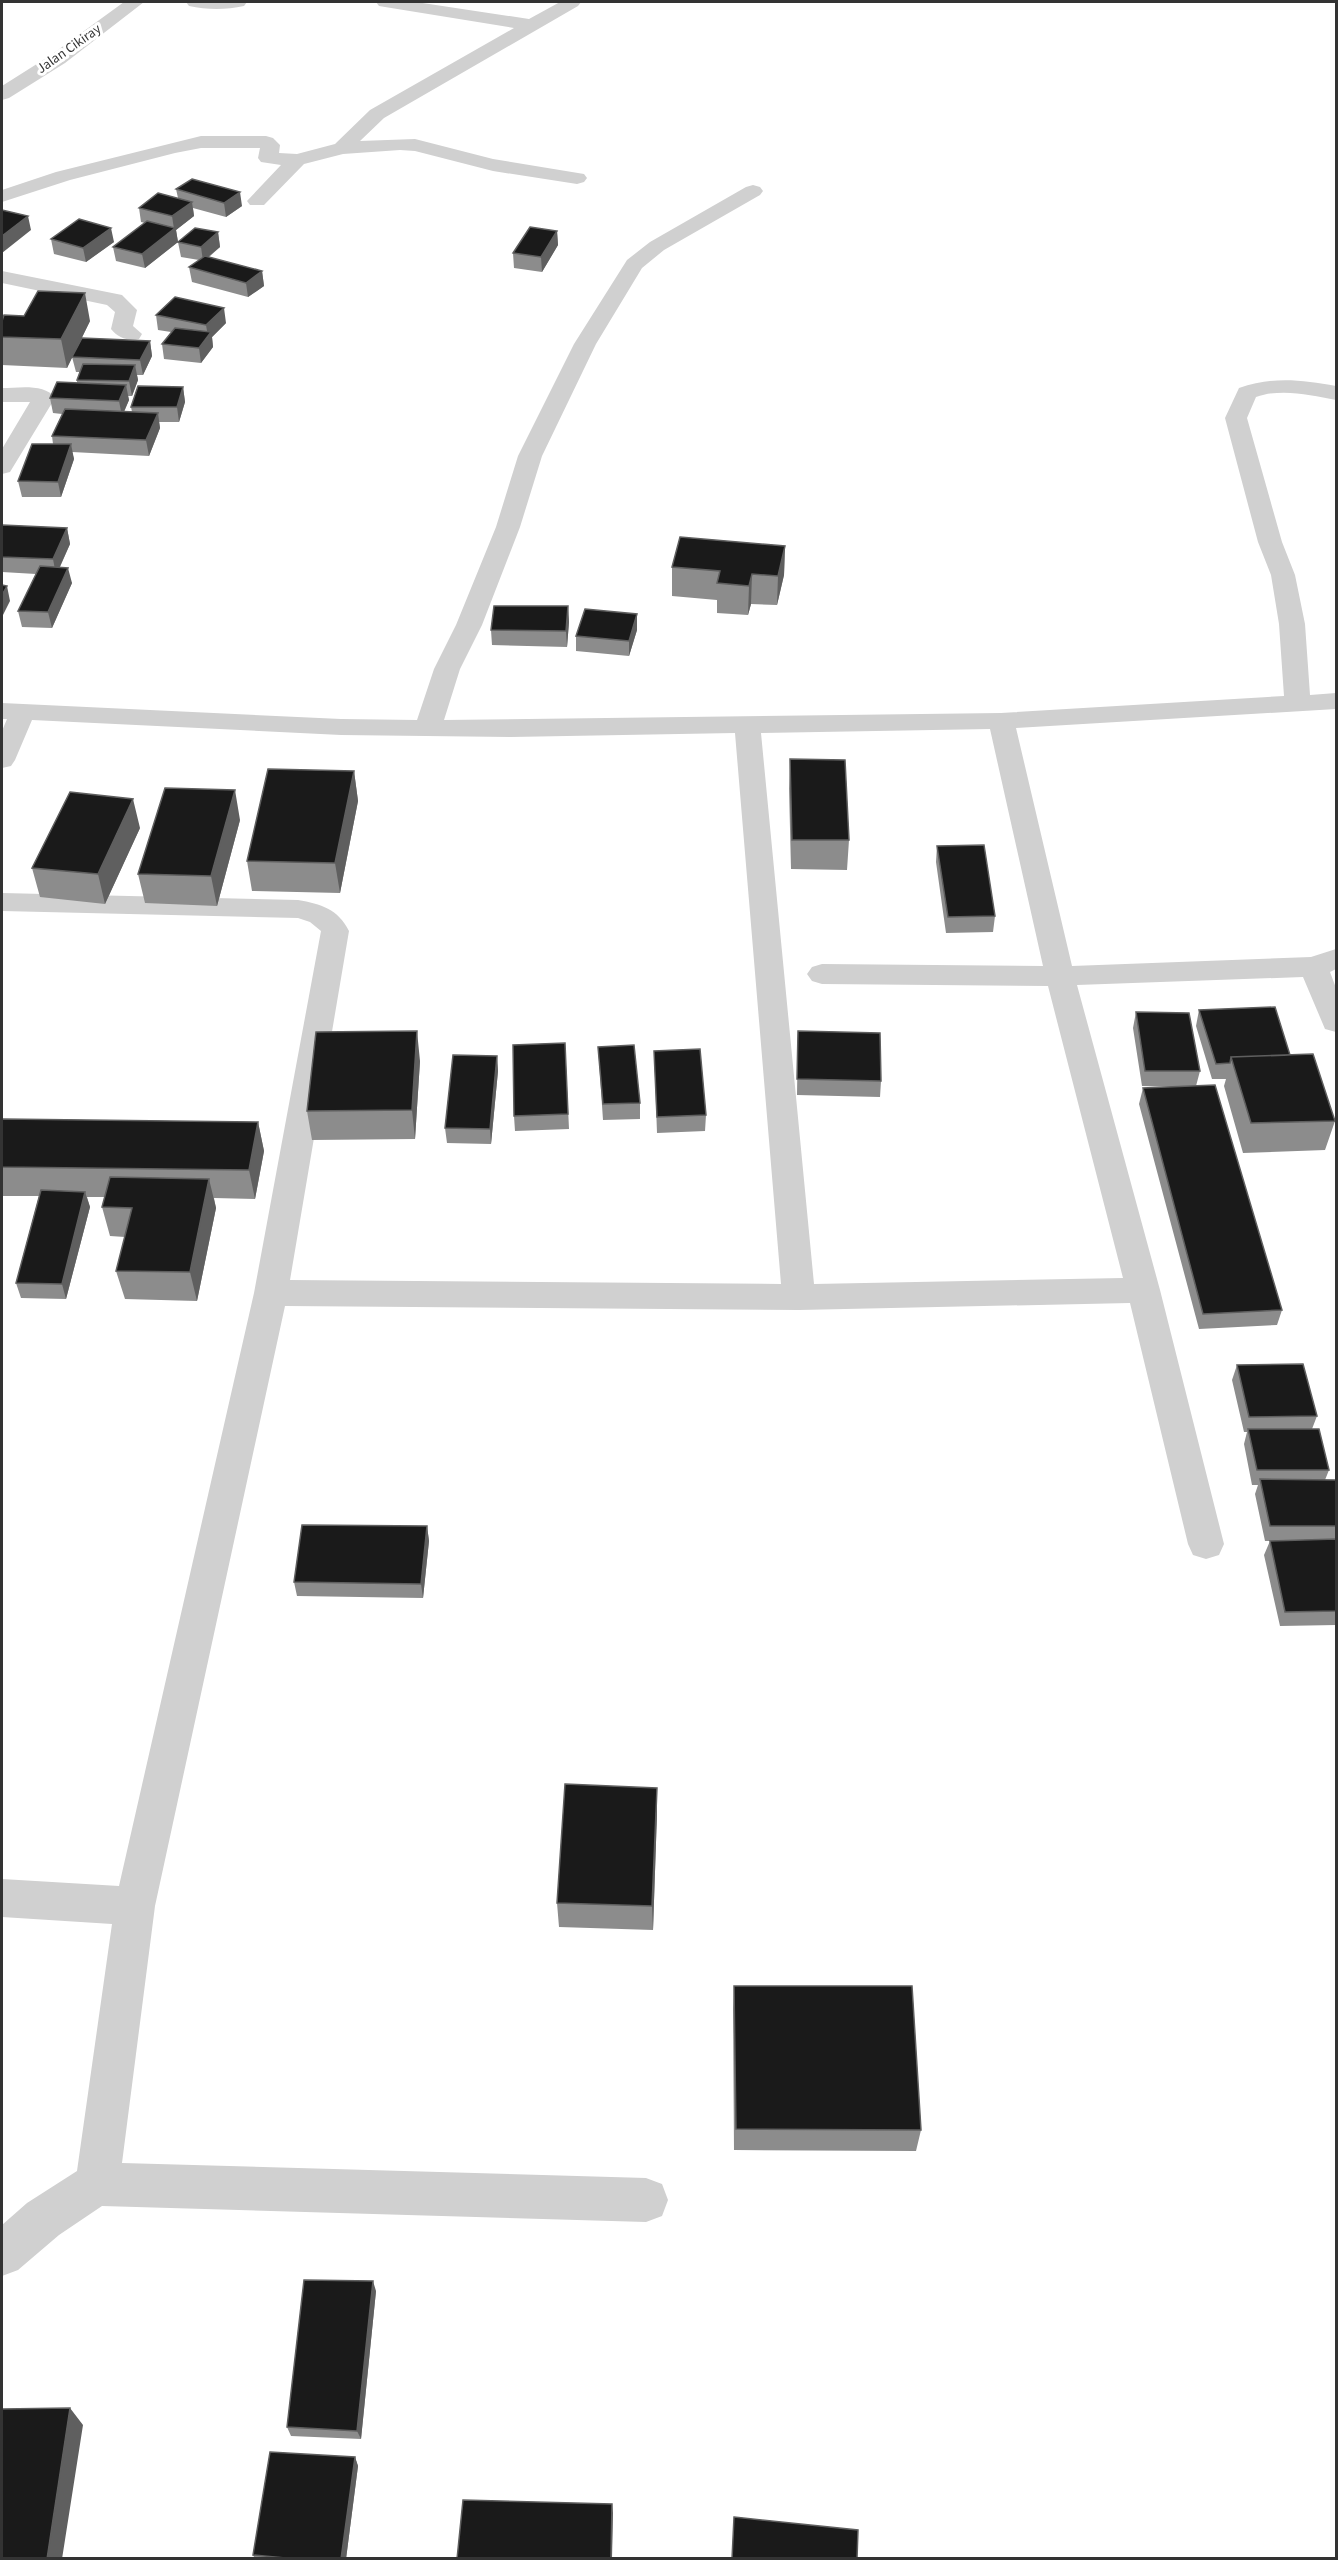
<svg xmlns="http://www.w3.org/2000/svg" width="1338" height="2560" font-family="'Source Sans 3',sans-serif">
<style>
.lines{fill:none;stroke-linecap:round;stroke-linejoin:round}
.minor{fill:#d0d0d0;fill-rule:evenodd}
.wall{fill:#8c8c8c}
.shaded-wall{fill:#5f5f5f}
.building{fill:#1a1a1a;stroke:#5f5f5f;stroke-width:1.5}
.labels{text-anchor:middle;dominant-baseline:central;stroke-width:6;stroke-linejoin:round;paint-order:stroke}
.far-street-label{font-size:14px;fill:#333;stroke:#fff}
</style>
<rect width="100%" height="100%" fill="#fff"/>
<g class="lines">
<!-- minor -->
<path class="minor" d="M124,2H144L65,63L9,98L2,100V86L51,55Z
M186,2H247L244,6C226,10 207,10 189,6Z
M376,2H416L529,19L560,2H581L578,6L384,118L360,141L415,139L493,159L584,174L587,178L584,182L577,184L493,171L415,151L400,150L343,154L304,164L264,205H250L247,201L281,165L261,162L258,158L260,148H201L175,153L70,180L2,202V190L56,172L201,136H266L273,138L280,145L279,153L297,154L335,144L370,110L514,28L385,7L379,6Z
M753,185L760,187L763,191L760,195L664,250L642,268L596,344L542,456L520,527L482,625L460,669L444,720L1001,713L1284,696L1279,624L1271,575L1258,542L1225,418L1239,388C1273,376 1302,380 1336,386V400C1310,395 1282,388 1256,397L1247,418L1282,542L1295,575L1305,624L1310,695L1336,693V709L1016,728L1072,966L1311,957L1336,949V969L1330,972L1336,988V1032L1325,1029L1303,977L1077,985L1160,1290L1224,1544L1219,1555L1206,1559L1193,1555L1188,1544L1130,1303L799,1310L285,1306L155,1906L122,2163L646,2178L662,2184L668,2200L662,2216L646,2222L102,2206L59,2235L18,2270L2,2276V2225L27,2203L77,2171L112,1924L2,1917V1879L119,1886L254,1293L321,931L310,922L298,918L2,911V893L298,900C321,904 338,909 349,931L290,1280L781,1284L735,733L511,737L341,735L32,720L15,760L11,766L2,768V731L7,719H2V703L341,719L417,720L434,669L456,625L496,527L518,456L574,344L627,260L650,242L746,187ZM990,729L1043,966L822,964L812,967L807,974L812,981L822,984L1048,986L1123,1278L814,1284L761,733Z
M2,271L122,295L137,310L133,326L142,334L139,339C128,341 118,338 111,329L115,312L107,305L2,283Z
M2,388C18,388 45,383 55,398L10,472L2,474V449L30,402H2Z"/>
</g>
<!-- wall -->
<path class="wall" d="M176,189L242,206L226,217L193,208L194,216L176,230L178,242L145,268L116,261L113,247L145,223L141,222L139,208L178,198Z
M557,231L558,245L542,272L514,268L513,253Z
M218,232L220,247L209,257L262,271L264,286L248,297L192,282L189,267L199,260L181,257L178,242Z
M51,239L114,242L86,262L54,254Z
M156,315L226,323L212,337L213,347L201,363L164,359L162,344L171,332L158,330Z
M2,321H90L67,368L2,365Z
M150,341L152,356L143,375H137L138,380L132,396H128L129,400L124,412H132L131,407L183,387L185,402L179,422H159L160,428L149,456L72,452L74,459L61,497H22L18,481L53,444L52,436L62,414L53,413L50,398L77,383V380L80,372H76L72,357Z
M2,525L67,528L70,544L60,567L72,583L52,628L22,627L18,611L36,574L2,572Z
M785,546L784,575L777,605L751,604L748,615L717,613V600L672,596V567Z
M568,606L569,622L567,647L492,645L491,630Z
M637,630L629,656L576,651V636Z
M790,759L849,840L847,870L791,869L789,789Z
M354,771L358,801L340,893L252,891L247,861Z
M240,820L217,906L145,903L138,874Z
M140,828L105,904L40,897L32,868Z
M937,846L995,916L993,932L946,933L936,862Z
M1199,1010L1290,1055L1335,1121L1325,1150L1243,1153L1224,1086L1226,1079H1212L1196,1026Z
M1136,1012L1200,1071L1196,1086L1282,1310L1277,1325L1199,1329L1139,1104L1143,1088L1178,1087L1142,1086L1133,1028Z
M798,1031L881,1081L880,1097L797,1095Z
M565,1043L569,1129L515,1131L514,1116Z
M598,1047L640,1103V1119L603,1120Z
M654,1051L706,1115L705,1131L657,1133Z
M497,1056L498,1071L491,1144L447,1143L445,1128Z
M420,1061L415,1139L312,1140L307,1111Z
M2,1119L258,1122L264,1151L255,1199L214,1198L216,1208L197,1301L125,1299L116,1271L125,1237L110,1236L102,1207L105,1197H87L90,1207L66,1299L21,1298L16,1283L39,1196H2Z
M1237,1365L1317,1416L1312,1429L1329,1470L1325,1480H1336V1625L1280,1626L1264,1555L1270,1541H1265L1255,1494L1258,1485H1252L1244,1444L1247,1432H1244L1232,1380Z
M427,1526L429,1541L423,1598L297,1596L294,1582Z
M657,1813L653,1930L559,1927L557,1903Z
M734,1986L921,2130L916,2151L734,2150L733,2009Z
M376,2291L361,2439L291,2436L287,2427Z
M355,2457L358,2466L346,2559H255L253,2555Z"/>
<!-- shaded-wall -->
<path class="shaded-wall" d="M240,192L242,206L226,217L224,203Z
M192,202L194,216L176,230L178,242L145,268L142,254L174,229L172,216Z
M28,216L31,230L2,253V236Z
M111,228L114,242L86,262L83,248Z
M557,231L558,245L542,272L541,257Z
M218,232L220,247L203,261L201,247Z
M262,271L264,286L248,297L246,283Z
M85,293L90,321L67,368L61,339Z
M224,308L226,323L212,337L213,347L201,363L199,348L208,337L206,325Z
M150,341L152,356L143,375L140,360Z
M135,365L138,380L132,396L129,381Z
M126,385L129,400L122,416L119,401Z
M183,387L185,402L179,422L177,407Z
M158,413L160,428L149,456L146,440Z
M71,444L74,459L61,497L58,482Z
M67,528L70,544L56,575L53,559Z
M785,546L784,575L777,605L778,576Z
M68,568L72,583L52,628L48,612Z
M752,574L751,604L748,615L749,586Z
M7,586L10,601L2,617V595Z
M568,606L569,622L567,647L566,631Z
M637,614V630L629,656V641Z
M354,771L358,801L340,893L335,863Z
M235,790L240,820L217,906L211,876Z
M133,799L140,828L105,904L98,874Z
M417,1031L420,1061L415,1139L412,1110Z
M497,1056L498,1071L491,1144L490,1129Z
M258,1122L264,1151L255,1199L249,1170Z
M209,1179L216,1208L197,1301L190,1272Z
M85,1192L90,1207L66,1299L62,1284Z
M427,1526L429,1541L423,1598L421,1584Z
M657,1788V1813L653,1930L652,1906Z
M373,2281L376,2291L361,2439L357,2431Z
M70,2408L83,2425L62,2559H47Z
M355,2457L358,2466L346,2559H341Z
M612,2504L613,2513L612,2559H611Z"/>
<!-- building -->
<path class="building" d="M192,179L240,192L224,203L176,189Z
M158,193L192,202L172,216L139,208Z
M2,210L28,216L2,236Z
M79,219L111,228L83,248L51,239Z
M147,221L175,228L142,254L113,247Z
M530,227L557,231L541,257L513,253Z
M195,228L218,232L201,247L178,242Z
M205,256L262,271L246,283L189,267Z
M38,291L85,293L61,339L2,337V321L4,315L24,316Z
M175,297L224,308L206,325L156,315Z
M175,328L211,332L199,348L162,344Z
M82,338L150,341L140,360L72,357Z
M83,364L135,365L129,381L77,380Z
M57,382L126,385L119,401L50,398Z
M138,386L183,387L177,407H131Z
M65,409L158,413L146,440L52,436Z
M32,444H71L58,482L18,481Z
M2,525L67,528L53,559L2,557Z
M680,537L785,546L778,576L752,574L749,586L717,583L720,571L672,567Z
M40,566L68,568L48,612L18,611Z
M2,585L7,586L2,595Z
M494,606H568L566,631L491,630Z
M585,609L637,614L629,641L576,636Z
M790,759L845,760L849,840H792Z
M268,769L354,771L335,863L247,861Z
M165,788L235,790L211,876L138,874Z
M70,792L133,799L98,874L32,868Z
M984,845L995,916L948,917L937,846Z
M1275,1007L1290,1055L1231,1057L1230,1063L1216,1064L1199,1010Z
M1136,1012L1189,1013L1200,1071H1145Z
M417,1031L412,1110L307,1111L316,1032Z
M798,1031L880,1033L881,1081L797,1079Z
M565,1043L568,1114L514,1116L513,1045Z
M634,1045L640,1103L603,1104L598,1047Z
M700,1049L706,1115L657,1117L654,1051Z
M1313,1054L1335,1121L1251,1123L1231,1057Z
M453,1055L497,1056L490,1129L445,1128Z
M1215,1085L1282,1310L1203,1314L1143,1088Z
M2,1119L258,1122L249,1170L2,1167Z
M110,1177L209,1179L190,1272L116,1271L132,1208L102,1207Z
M41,1190L85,1192L62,1284L16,1283Z
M1303,1364L1317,1416L1249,1417L1237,1365Z
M1248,1429H1319L1329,1470H1257Z
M1260,1479L1336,1480V1526H1270Z
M302,1525L427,1526L421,1584L294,1582Z
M1336,1539V1611L1285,1612L1270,1541Z
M565,1784L657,1788L652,1906L557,1903Z
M734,1986H912L921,2130L736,2129Z
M304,2280L373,2281L357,2431L287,2427Z
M70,2408L47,2559H2V2409Z
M270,2452L355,2457L341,2559H296L253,2555Z
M463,2500L612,2504L611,2559H457Z
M734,2517L858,2530L857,2559H732Z"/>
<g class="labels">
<!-- far-street labels -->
<g class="far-street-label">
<text transform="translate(69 49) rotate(-35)">Jalan Cikiray</text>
</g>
</g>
<!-- border -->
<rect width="1338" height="2560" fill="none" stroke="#333333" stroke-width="6"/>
</svg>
